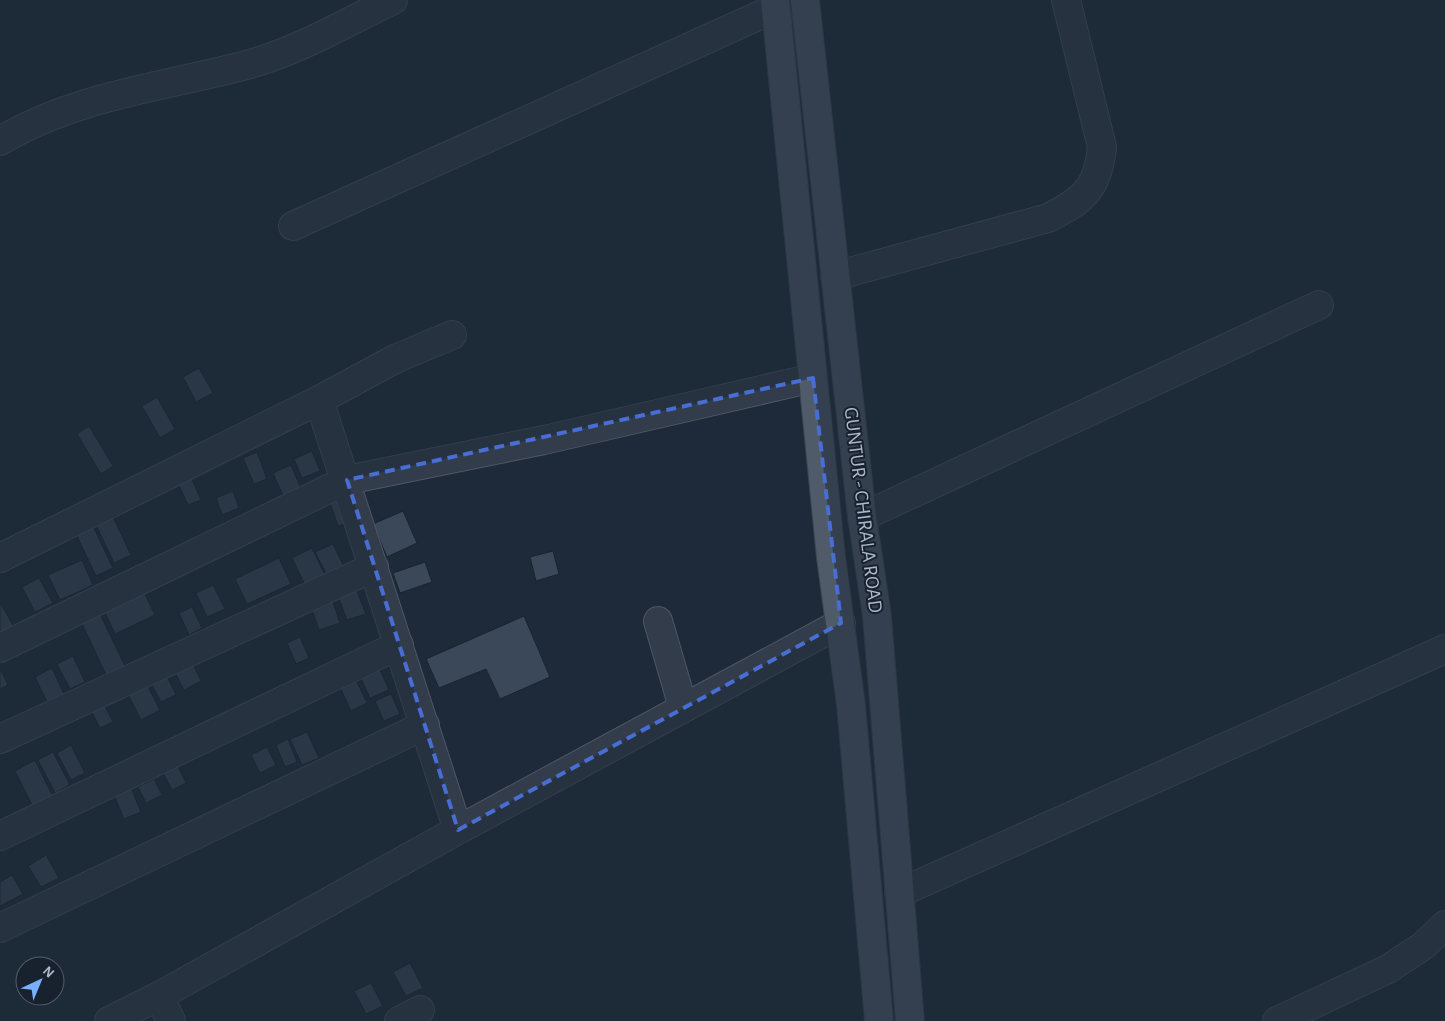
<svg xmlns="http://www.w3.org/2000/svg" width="1445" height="1021" font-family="'Alegreya Sans',sans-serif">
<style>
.building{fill:#3a485a;stroke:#1a2330}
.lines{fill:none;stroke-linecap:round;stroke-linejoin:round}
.minor-casing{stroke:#4d5765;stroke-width:30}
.major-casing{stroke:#3c4553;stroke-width:30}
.minor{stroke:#323c4a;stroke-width:28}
.major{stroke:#505b6a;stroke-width:28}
.marked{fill:none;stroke:#486ed3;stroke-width:4;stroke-dasharray:10 6;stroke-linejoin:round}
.labels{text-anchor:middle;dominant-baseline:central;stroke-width:4;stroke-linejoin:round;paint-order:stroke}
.street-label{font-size:20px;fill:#acb7c7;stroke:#18212e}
</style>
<rect width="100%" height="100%" fill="#1e2a39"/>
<!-- building -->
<path class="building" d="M199,368L213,393L196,402L183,377Z
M157,397L175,429L160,438L142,406Z
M89,426L113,466L101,474L77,434Z
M312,451L320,471L302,478L294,459Z
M257,452L267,479L254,484L243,458Z
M291,465L302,491L284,498L273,473Z
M191,477L201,500L188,505L178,483Z
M233,491L239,508L222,515L216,498Z
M342,495L352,521L338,526L329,500Z
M403,511L417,543L387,557L373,524Z
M113,517L131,555L114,563L96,525Z
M92,524L113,568L96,576L75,532Z
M333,544L346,571L329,579L315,552Z
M312,548L325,575L305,585L292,558Z
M553,551L559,574L536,581L530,557Z
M279,558L291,584L247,604L235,579Z
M82,560L93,585L60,600L48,575Z
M425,562L432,582L400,593L393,573Z
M39,578L53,603L35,612L22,587Z
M213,585L225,609L207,617L196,593Z
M142,588L155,615L115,634L102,606Z
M356,589L366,614L347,620L338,596Z
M332,599L340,623L319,630L311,607Z
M0,602L15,629L0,637Z
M192,607L202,628L189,635L179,613Z
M97,608L125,666L106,675L79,617Z
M524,616L550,677L500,699L486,669L439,688L426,659Z
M300,637L309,658L296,664L287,643Z
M73,656L85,682L70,689L57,664Z
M190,658L201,681L184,690L172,667Z
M378,665L389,690L370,698L359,674Z
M0,668L8,685L0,689Z
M52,668L64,694L47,702L35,677Z
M165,672L176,695L161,702L149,680Z
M355,678L367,703L351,711L339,685Z
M144,679L160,710L141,720L125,688Z
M391,694L400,714L384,721L375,701Z
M101,698L113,722L100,728L88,705Z
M307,732L319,758L302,765L290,739Z
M288,739L297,762L285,767L276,745Z
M71,745L85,773L71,780L57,753Z
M267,747L276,765L260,773L251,755Z
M53,752L70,785L55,793L38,760Z
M174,758L186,783L172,790L159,765Z
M35,760L53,797L33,807L15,771Z
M154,779L162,795L146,803L138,787Z
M131,788L141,812L124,819L114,795Z
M46,855L59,878L41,887L28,866Z
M12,875L23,894L0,906V882Z
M410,963L423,988L406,996L393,972Z
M371,983L383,1006L366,1014L354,991Z"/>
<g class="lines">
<!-- minor casing -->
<g class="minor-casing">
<path id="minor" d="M0,141C77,95 165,87 250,64C300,50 347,22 393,0
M293,226L776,8
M835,276L1048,218C1084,200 1098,188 1102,147L1066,0
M319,400L395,359L452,335
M862,517L1319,305
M0,558L319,400L458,830
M658,621L683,707
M0,648L347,480L544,440L813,378
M0,739L374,567
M0,836L399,645
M899,893L1445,649
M0,928L425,725
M159,996L171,1021
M109,1021L159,996L458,830L841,623
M399,1021L420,1010
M1277,1021L1388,969L1423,946L1445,925"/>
</g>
<!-- major casing -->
<g class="major-casing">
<path id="major" d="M775,0L831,557L851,705L879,1021
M805,0L862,517L877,616L910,1021"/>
</g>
<!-- minor -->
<use href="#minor" class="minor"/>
<!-- major -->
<use href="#major" class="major"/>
</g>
<!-- marked area -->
<path d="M0 0H1445V1021H0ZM813,378L841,623L458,830L347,480Z" fill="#1e2a39" fill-opacity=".55" fill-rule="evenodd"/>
<path class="marked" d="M813,378L841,623L458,830L347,480Z"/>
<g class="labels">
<!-- street labels -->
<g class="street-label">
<text transform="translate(863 510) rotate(83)">GUNTUR - CHIRALA ROAD</text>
</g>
</g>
<!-- north arrow -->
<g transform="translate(40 981) rotate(44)"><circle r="24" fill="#18212e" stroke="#535d6b"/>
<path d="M0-4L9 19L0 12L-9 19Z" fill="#79afff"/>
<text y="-8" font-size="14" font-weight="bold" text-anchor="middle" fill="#acb7c7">N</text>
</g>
</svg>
